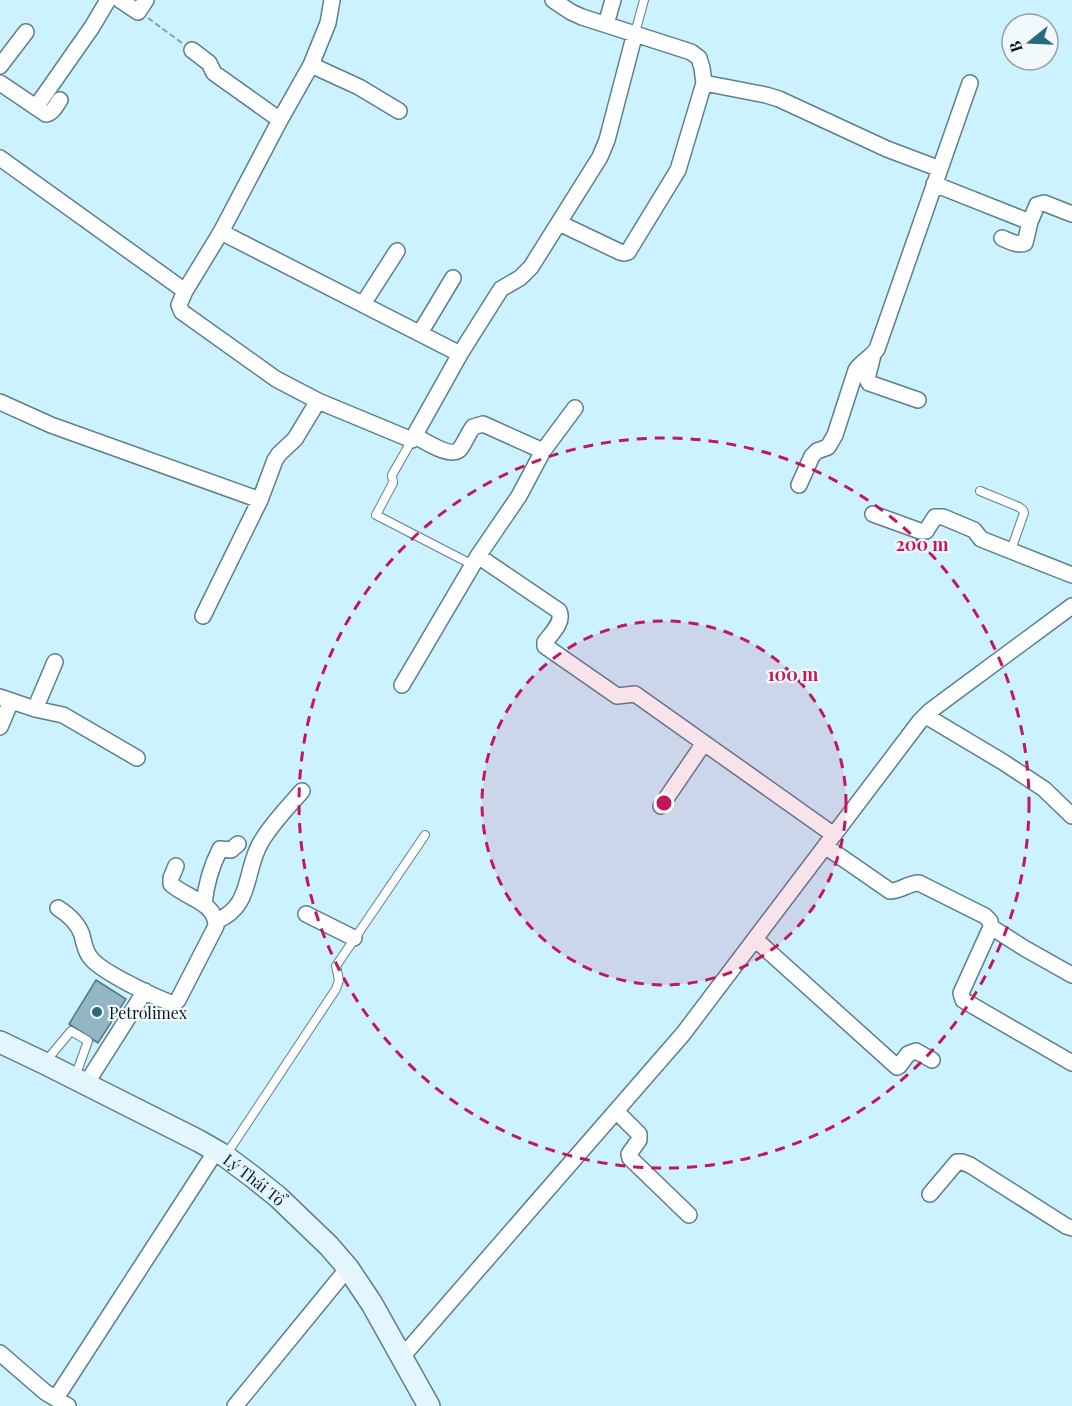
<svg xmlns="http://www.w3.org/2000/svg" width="1072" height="1406" font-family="'Playfair Display',serif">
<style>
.shadow{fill:#0003}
.building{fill:#92b6c3;stroke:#557783;stroke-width:1.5}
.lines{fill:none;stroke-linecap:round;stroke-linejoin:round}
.lane-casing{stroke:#5d7f8b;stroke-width:10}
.street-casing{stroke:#5d7f8b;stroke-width:18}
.secondary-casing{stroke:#5d7f8b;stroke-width:24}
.path{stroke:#88a5b0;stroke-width:2;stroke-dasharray:6 3;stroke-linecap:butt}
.lane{stroke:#fff;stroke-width:8}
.street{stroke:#fff;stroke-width:15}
.secondary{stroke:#e4f6fd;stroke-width:21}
.ring{fill:none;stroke:#c2185b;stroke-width:3;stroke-dasharray:10 8}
.poi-dot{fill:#2a6a7e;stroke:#f2f9fc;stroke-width:2}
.labels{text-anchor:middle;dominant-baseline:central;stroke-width:4.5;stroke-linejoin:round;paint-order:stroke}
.poi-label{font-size:16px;fill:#0b191d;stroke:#f2f9fc;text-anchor:start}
.street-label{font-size:16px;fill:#0b191d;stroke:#f2f9fc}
.centre{fill:#c2185b;stroke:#f2f9fc;stroke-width:3}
.ring-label{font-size:18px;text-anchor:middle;font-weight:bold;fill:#c2185b;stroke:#f2f9fc;stroke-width:4.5;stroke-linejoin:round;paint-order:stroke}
</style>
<rect width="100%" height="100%" fill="#ccf1ff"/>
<!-- shadow -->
<path class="shadow" d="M95,983L97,1042L96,1043L69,1026Z"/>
<!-- building -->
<path class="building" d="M96,980L126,999L98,1043L69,1024Z"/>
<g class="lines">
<!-- lane casing -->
<g class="lane-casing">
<path id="lane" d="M635,33L644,0
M412,440L392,475L393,483L376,515L473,565
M980,491L1019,507L1023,510L1024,513L1011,550
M46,1061L71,1031L88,1041L75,1077
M226,1155L336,989L339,980L336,966L425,835"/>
</g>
<!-- street casing -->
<g class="street-casing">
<path id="street" d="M120,0L138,12L146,0
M553,0L571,12L582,17L691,52L699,58L702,68L704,83L678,170L628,252L624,253L620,252L559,223
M606,24L613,0
M192,50L209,63L214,73L280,120
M311,65L359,87L399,111
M0,66L26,32
M0,83L46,114C53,113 56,105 60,100
M704,83L766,95L779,99L887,149L940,169
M36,107L92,27L108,0
M0,158L185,291L179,305L182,312L276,379L318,401L412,440L460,354L501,289L520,278L531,267L600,157L607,140L635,33
M934,184L1030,222L1037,205L1044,203L1072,214
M221,232L460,354
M1002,238C1009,241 1018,246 1025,243L1030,222
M185,291L221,232L280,120L311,65L328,23L332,0
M363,304L397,251
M420,333L453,278
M873,355L867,379L869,383L918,400
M0,402L51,425L260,500
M415,436C425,441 451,459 460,449C465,442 468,434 473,427L483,424L543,451
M799,485L812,456L817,451L828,447L835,435L856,370C863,360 871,358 877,349L970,83
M873,514L920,531H926L935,517H943L974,530L981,539L1072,575
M478,556L519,496L543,451L575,408
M203,616L260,500L275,460L279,454L295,439L318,401
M402,685L478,556L559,611C564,622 552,633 545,642V646L617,696L635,694L834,835
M0,697L35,709L63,715L137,758
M35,709L55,662
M926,716L1003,762L1044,789L1072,816
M0,727L11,701
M661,806L704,743
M825,846L890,891C901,891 908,883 919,883L985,916L990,921L991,927L961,993L963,1000L1072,1063
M204,904C206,884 211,867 220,849L231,850L238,844
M58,908C69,915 78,923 82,935C84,943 85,951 90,957C99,971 156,998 174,1004L178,1000L216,926C216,902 186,898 171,884V878L176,866
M306,914L354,938
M216,921C253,907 244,870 261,842C272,823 288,807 302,791
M991,927L1024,948L1072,975
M755,939L897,1067L899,1066L908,1054L916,1051L932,1060
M86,1084L145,991
M616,1111L639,1134V1140L629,1154L630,1158L689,1215
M930,1194L957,1162H962L970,1165L1066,1226L1072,1228
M0,1353L45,1392L68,1406
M401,1358L683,1034L920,721L930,711L961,688L1072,606
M56,1398L216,1151
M235,1406L348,1268"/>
</g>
<!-- secondary casing -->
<g class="secondary-casing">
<g id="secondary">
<path id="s1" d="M0,1042L44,1063L199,1141L225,1156L253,1177L278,1197L329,1246L348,1268L372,1304L429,1406"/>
</g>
</g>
<!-- path -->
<path class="path" d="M148,18L182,43"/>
<!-- lane -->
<use href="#lane" class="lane"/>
<!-- street -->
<use href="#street" class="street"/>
<!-- secondary -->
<use href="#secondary" class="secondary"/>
</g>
<!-- distance rings -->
<circle cx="664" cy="803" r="182" fill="#c2185b" fill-opacity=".12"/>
<g class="ring">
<circle cx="664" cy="803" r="182"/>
<circle cx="664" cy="803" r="365"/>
</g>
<!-- markers -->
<circle class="poi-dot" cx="97" cy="1012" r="6"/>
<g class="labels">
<!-- poi labels -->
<g class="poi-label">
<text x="109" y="1012">Petrolimex</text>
</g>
<!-- street labels -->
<g class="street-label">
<text stroke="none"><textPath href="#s1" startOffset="290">Lý Thái Tổ</textPath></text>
</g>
</g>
<circle cx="664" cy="803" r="9" class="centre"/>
<g class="ring-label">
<text x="922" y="551">200 m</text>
<text x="793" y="681">100 m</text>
</g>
<!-- north arrow -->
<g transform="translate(1030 42) rotate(252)"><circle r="28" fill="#f2f9fc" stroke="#969fa3" stroke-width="1.5"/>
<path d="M0-4.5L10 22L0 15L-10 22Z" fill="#2a6a7e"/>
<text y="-9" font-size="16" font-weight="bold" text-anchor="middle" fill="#0b191d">B</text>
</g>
</svg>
